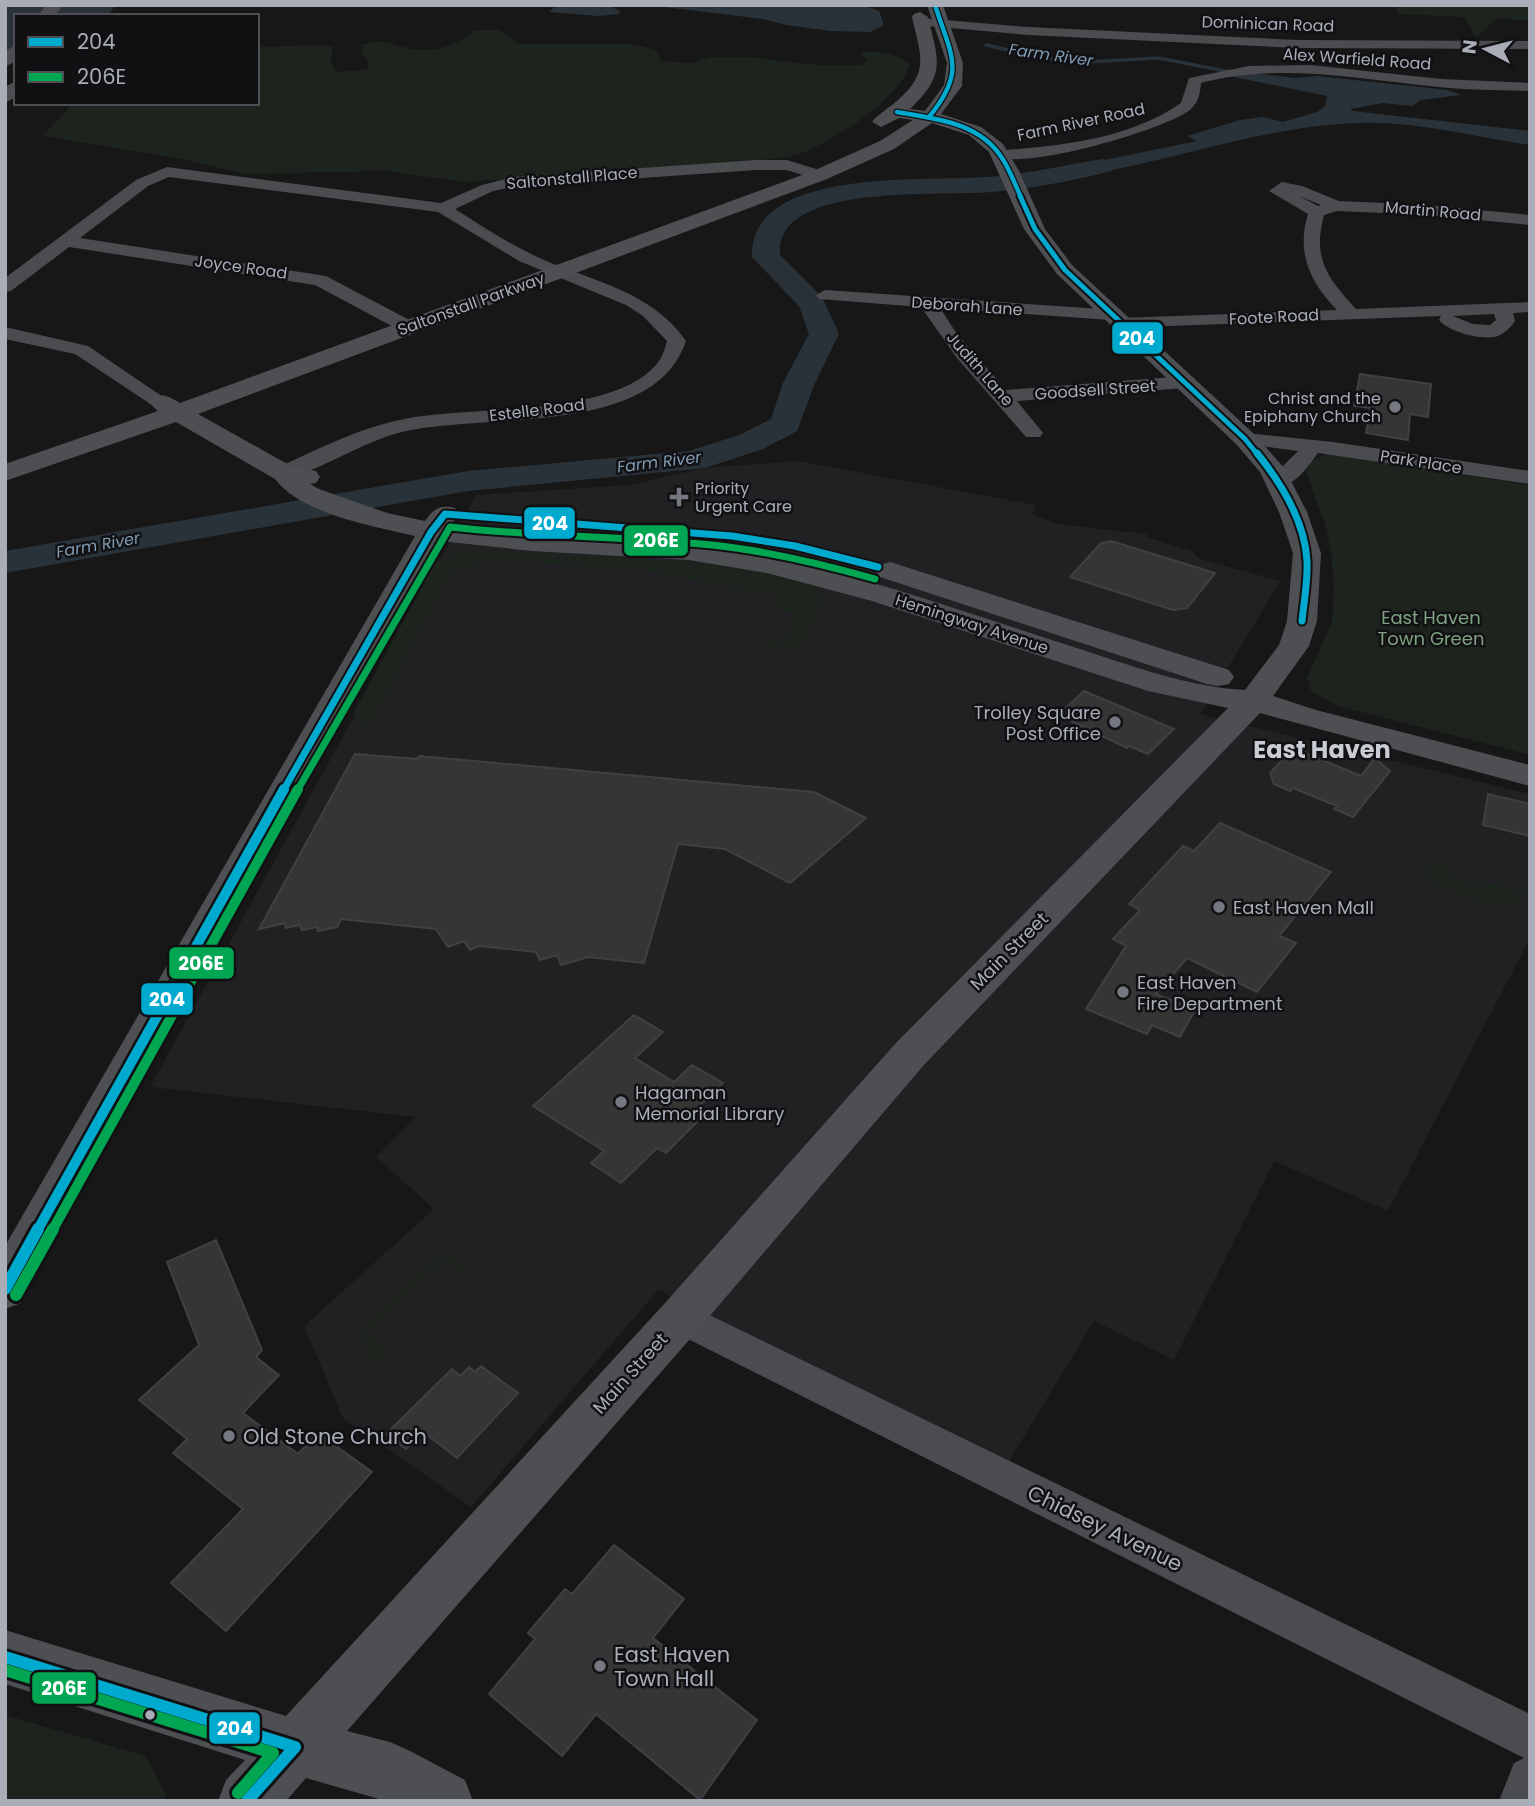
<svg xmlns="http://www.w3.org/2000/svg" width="1535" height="1806" font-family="Poppins,sans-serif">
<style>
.built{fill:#212123}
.green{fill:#1d241e}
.water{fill:#2a3239}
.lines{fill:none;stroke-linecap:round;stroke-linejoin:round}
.stream{stroke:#2a3239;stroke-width:3.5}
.river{fill:#2a3239;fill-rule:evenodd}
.building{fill:#353536;stroke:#3f4043;stroke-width:2}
.minor{fill:#4b4c50;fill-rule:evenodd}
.major{fill:#4d4f52;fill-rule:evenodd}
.highway{fill:#4e4e51;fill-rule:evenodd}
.bus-1-far4-casing{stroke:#111113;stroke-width:7}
.bus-1-far3-casing{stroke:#111113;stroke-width:9}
.bus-1-far2-casing{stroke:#111113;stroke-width:11}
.bus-1-far1-casing{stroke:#111113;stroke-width:15}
.bus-1-casing{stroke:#111113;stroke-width:18}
.bus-2-far2-casing{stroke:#111113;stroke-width:11}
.bus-2-far1-casing{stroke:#111113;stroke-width:15}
.bus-2-casing{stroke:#111113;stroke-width:18}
.bus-1-far4{stroke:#00a9ce;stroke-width:4.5}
.bus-1-far3{stroke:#00a9ce;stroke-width:5}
.bus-1-far2{stroke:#00a9ce;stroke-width:7}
.bus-1-far1{stroke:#00a9ce;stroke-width:10}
.bus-1{stroke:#00a9ce;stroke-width:12}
.bus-2-far2{stroke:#00a651;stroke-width:7}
.bus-2-far1{stroke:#00a651;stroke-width:10}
.bus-2{stroke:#00a651;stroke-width:12}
.poi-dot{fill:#757880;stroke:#111113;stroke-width:2.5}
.bus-dot{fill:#a8adb8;stroke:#111113;stroke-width:2.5}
.labels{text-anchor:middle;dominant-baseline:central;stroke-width:5;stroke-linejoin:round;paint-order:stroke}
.far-street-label{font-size:16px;fill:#a8adb8;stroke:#111113}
.far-water-label{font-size:16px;font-style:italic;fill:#7f9bb3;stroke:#111113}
.far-poi-label{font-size:16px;fill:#a8adb8;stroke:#111113;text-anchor:end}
.park-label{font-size:18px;fill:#7fa381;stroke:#111113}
.poi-label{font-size:18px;fill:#a8adb8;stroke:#111113;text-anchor:start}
.street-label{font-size:18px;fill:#a8adb8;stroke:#111113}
.near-poi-label{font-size:21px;fill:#a8adb8;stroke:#111113;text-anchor:start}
.near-street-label{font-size:21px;fill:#a8adb8;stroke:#111113}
.district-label{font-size:24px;font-weight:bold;fill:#c9ccd4;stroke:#111113}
.line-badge{stroke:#111113;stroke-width:2.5}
.badge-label{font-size:19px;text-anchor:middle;font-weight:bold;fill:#fff}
</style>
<rect width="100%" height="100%" fill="#171717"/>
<!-- built -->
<path class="built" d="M798,461L1036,505L1032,514L1057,524L1146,534L1149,538L1192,551L1200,559L1280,581L1200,714L1530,794V938L1388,1211L1274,1161L1174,1360L1094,1321L1009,1461L658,1290L471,1507L343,1418L304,1326L434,1209L376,1157L416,1117L150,1087L476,495L630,485L704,468Z"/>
<!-- green -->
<path class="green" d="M1395,5H1530V20L1496,19L1476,38L1465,17L1399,14Z
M475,30H500L518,44H633L656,50L661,61L692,63L711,57H749L817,65H861L867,61L861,53C879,49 894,54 909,63C905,97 832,141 802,153C789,158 773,159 758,160L467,182L385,171L245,174L182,159L43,136L73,103H257V47L320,45L333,47L331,64L336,72L366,70L370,64L362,54L361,45C381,39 385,42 403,47C433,54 453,48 475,30Z
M1328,454L1530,485V755L1338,706L1311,691L1307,678L1332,621L1334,586L1331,551L1324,521L1306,472L1311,461Z
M470,549L692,562L750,569L808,583L822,591C823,604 808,640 797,648C790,653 778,651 769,649L768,641L786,643L794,613L776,610L777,606L774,605L779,596L640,570L479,559L472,570L453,569L370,725L367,727L356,723L354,712L434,565L440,558Z
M1431,861L1454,869L1452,881L1499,884L1519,894L1525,883L1529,885L1522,898L1511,907L1483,905L1429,880L1427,872Z
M447,1255L468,1267V1271L461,1273L443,1261L367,1333L385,1348V1353L378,1363H372L362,1337L364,1327L433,1261Z
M5,1715L145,1756L166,1794L164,1801H5Z"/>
<!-- water -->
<path class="water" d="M5,5H116L107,16H16V59L5,60Z
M557,5H609L620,11L619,14L598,16L549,12Z
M647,5H863L879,11L884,25L870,32L831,31L786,25L763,19Z
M1247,72L1295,78L1317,76L1448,90L1461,95L1421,100L1412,106L1383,103L1350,109L1353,111L1530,131V145C1476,137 1414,121 1360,123C1274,125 1191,155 1107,171L1100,161L1197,141L1187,136L1240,120L1263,117L1283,122L1317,112L1325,106L1327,96L1229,76Z"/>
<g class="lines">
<!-- stream -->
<path class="stream" d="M986,45L1048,59L1086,62L1159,58L1235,73"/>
<!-- river -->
<path class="river" d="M1102,159L1111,161L1114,166L1111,171C1072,181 1030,189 990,192C942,197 774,181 780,255L822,297L839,334L815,383L797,431L763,449L705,468L468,491L5,573V551L468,471L689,451L739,435L771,419L783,383L809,334L799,306L752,257C749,166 927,182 986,177C1025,175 1063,165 1102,159Z"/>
</g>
<!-- building -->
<path class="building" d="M1360,374L1431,384L1428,417L1410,414L1408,440L1366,433L1370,408L1354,406Z
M1111,541L1215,573L1187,608L1173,610L1070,577L1101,543Z
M1084,691L1174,729L1148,754L1129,746L1127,748L1058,715Z
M1301,751L1361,776L1375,758L1390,771L1353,817L1334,809L1337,806L1293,788L1290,791L1274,784L1270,773L1288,754L1296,757Z
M355,754L417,759L419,756L814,792L866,818L790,883L725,849L678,844L644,963L588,957L561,965L557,955L540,960L536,952L479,946L470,950L464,941L448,947L436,929L341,919L337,927L318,931L317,927L302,930L300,925L286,928L285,923L259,929Z
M1488,794L1530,804V836L1483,825Z
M1220,823L1331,872L1279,936L1296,943L1257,992L1187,958L1156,994L1195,1010L1180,1037L1152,1025L1147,1034L1086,1009L1126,946L1113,939L1140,910L1129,904L1183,846L1194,851Z
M634,1015L663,1032L635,1058L674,1082L692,1065L723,1083L691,1114L700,1119L666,1153L657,1148L621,1183L591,1163L604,1151L533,1106Z
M216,1240L262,1350L256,1357L279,1375L243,1413L298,1454L318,1433L372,1472L226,1631L171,1583L243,1509L173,1453L187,1439L139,1400L199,1345L167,1262Z
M481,1366L518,1393L457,1458L422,1431L406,1449L386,1434L452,1369L460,1376L469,1367L475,1372Z
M614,1545L684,1599L653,1638L757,1720L700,1800L596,1714L562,1756L489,1694L535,1639L528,1633L565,1589L572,1594Z"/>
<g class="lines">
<!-- minor -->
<path class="minor" d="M921,18L1028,27L1298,40L1530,41V49L1298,48L1028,35L916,25L915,22Z
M1310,65L1441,79L1530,83V91C1496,90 1462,90 1429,86C1353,78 1275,63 1201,83C1200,93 1199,101 1192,108C1171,129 1015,173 996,155L1004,150C1063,146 1131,138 1181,103L1189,78L1249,66Z
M756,160H787L826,172L828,175L820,180L786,170H756L513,187L493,191L455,209C483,227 512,246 544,260C596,282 652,292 686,341C654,438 483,412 402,432C361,442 325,469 284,479L276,478L273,473L276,468C317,450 356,429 400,420C467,405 610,418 656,365C662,358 665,349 667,341L643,316L626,305L519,261L438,212L169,177L148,186L80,238L326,276L415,323L417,327L415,331H401L315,285L69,247L11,291L5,292V278L136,180L167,167L441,203L482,185L513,177Z
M1282,182L1302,186L1339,201L1426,205L1530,215V225L1426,215L1337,211L1324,215C1312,260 1328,278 1356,309L1530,302V312L1513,313L1515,321C1511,327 1505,333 1498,336C1482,341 1449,332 1439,320L1441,316L1114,328L1112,324L1121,318L1337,310C1310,283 1296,252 1308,214L1269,191ZM1299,196L1321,205L1318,206ZM1494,314L1496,320L1490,325L1473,324L1453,316Z
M825,290L1116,310L1119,314L1110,320L940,308L957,334L1006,390L1185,376L1195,382L1185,388L1017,401L1043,433L1040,437H1026L957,358L921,307L819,299L816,295Z
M5,327L88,346L169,401L166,405H152L75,354L5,339Z
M1245,433L1333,442L1530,471V484L1318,453C1307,468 1292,491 1271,486L1268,481L1298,451L1238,443L1235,439L1238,435Z
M681,1301L1530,1714V1801H1499L1514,1763L1524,1758L668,1329L662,1317L668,1305Z"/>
<!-- major -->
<path class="major" d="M927,5H943L963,63L962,86L941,114L981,127L1003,144L1019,171L1045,229L1072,265L1254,434L1285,469L1307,512L1321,553L1317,621L1309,646L1273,696L1316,710L1530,765V786L1260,713L923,1066L697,1331L347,1731L390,1742L410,1751L465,1780L473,1801H386L306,1778L286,1801H218L226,1780L245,1760L5,1684V1630L286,1716L665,1303L895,1044L1228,708L1148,691L872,601L767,573L689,560L532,551L440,541L332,732L21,1303L5,1309V1246L415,536C373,526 301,514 275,479L176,422L5,481V464L158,411L147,401L150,396C163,393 170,397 180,403L813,171L880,141L913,120L899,118L881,127L872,122C878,114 889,108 897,101C931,72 920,54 912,17L914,14L920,12L928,17C938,60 947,74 910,109L925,111L944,85L947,63ZM932,123L969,135L989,152L1024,229L1057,274L1236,444L1260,472L1279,512L1293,553L1287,621L1279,645L1245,690C1190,687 1138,668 1086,651C997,623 909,591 818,568C698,536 577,542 455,526H450L459,514L455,508C439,504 434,509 425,521L387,513L319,489L310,484L316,483L320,477L316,471L291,466L198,414L827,179L894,149Z
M890,562L1229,670L1234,677L1229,684L1218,686L1207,684L880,577L876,571L880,565Z"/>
<!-- highway -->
<path class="highway" d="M46,5H63L55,16H38Z
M16,45V61L5,67V51Z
M16,81V97L5,103V87Z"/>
<!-- bus-1-far4 casing -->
<g class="bus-1-far4-casing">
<path id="bus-1-far4" d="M897,112C936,119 979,122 1002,158C1010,170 1015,185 1021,197
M929,117C967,71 951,56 935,5"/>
</g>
<!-- bus-1-far3 casing -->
<g class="bus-1-far3-casing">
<path id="bus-1-far3" d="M1020,196L1035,229L1065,270L1245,439L1258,455"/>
</g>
<!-- bus-1-far2 casing -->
<g class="bus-1-far2-casing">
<path id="bus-1-far2" d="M1257,453C1281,483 1305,521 1307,561C1308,581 1304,601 1302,621
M283,791L431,532L445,514L732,536L795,546L878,567"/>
</g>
<!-- bus-1-far1 casing -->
<g class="bus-1-far1-casing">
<path id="bus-1-far1" d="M37,1231L284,789"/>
</g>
<!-- bus-1 casing -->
<g class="bus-1-casing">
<path id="bus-1" d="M5,1289L38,1229
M5,1657L295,1747L247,1801"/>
</g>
<!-- bus-2-far2 casing -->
<g class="bus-2-far2-casing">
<path id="bus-2-far2" d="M297,791L450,527C537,537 625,536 712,545C768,551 822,564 875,579"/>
</g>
<!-- bus-2-far1 casing -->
<g class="bus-2-far1-casing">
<path id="bus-2-far1" d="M52,1231L298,789"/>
</g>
<!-- bus-2 casing -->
<g class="bus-2-casing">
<path id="bus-2" d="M16,1295L53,1229
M5,1670L273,1753L238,1793"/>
</g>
<!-- bus-1-far4 -->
<use href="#bus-1-far4" class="bus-1-far4"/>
<!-- bus-1-far3 -->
<use href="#bus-1-far3" class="bus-1-far3"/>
<!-- bus-1-far2 -->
<use href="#bus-1-far2" class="bus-1-far2"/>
<!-- bus-1-far1 -->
<use href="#bus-1-far1" class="bus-1-far1"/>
<!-- bus-1 -->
<use href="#bus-1" class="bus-1"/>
<!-- bus-2-far2 -->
<use href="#bus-2-far2" class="bus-2-far2"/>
<!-- bus-2-far1 -->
<use href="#bus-2-far1" class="bus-2-far1"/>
<!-- bus-2 -->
<use href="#bus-2" class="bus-2"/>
</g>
<!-- markers -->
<g class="poi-dot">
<circle cx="1395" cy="407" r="7"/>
<path d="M675.5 486.5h7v7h7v7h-7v7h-7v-7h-7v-7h7z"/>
<circle cx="1115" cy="722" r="7"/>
<circle cx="1219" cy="907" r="7"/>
<circle cx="1123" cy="992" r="7"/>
<circle cx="621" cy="1102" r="7"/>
<circle cx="229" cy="1436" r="7"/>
<circle cx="600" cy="1666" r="7"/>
</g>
<circle class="bus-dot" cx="150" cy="1715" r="6"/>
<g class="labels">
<!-- far-street labels -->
<g class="far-street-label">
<text transform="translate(1268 24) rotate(2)">Dominican Road</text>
<text transform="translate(1357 59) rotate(4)">Alex Warfield Road</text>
<text transform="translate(1081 122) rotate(-12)">Farm River Road</text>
<text transform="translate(572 178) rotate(-5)">Saltonstall Place</text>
<text transform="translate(1433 211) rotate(5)">Martin Road</text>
<text transform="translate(241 267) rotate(8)">Joyce Road</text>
<text transform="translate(471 304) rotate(-20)">Saltonstall Parkway</text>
<text transform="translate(967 306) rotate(4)">Deborah Lane</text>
<text transform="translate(1274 317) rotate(-3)">Foote Road</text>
<text transform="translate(980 369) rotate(49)">Judith Lane</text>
<text transform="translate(1095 390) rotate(-4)">Goodsell Street</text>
<text transform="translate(537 410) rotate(-7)">Estelle Road</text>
<text transform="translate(1421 462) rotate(9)">Park Place</text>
<text transform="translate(972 624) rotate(18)">Hemingway Avenue</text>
</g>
<!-- far-water labels -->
<g class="far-water-label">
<text transform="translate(1051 55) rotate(8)">Farm River</text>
<text transform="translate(659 462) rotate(-7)">Farm River</text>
<text transform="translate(98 545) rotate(-10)">Farm River</text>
</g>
<!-- far-poi labels -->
<g class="far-poi-label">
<text x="1381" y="398">Christ and the<tspan x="1381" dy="18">Epiphany Church</tspan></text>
<text x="695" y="488" text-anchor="start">Priority<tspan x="695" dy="18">Urgent Care</tspan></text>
</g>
<!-- park labels -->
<g class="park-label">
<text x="1431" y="617">East Haven<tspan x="1431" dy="21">Town Green</tspan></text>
</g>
<!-- poi labels -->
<g class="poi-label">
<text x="1101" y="712" text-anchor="end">Trolley Square<tspan x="1101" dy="21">Post Office</tspan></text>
<text x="1233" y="907">East Haven Mall</text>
<text x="1137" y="982">East Haven<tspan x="1137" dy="21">Fire Department</tspan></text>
<text x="635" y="1092">Hagaman<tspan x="635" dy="21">Memorial Library</tspan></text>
</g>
<!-- street labels -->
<g class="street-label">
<text transform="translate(1009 951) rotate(-45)">Main Street</text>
<text transform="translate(630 1373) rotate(-48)">Main Street</text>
</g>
<!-- near-poi labels -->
<g class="near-poi-label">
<text x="243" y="1436">Old Stone Church</text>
<text x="614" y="1654">East Haven<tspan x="614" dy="24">Town Hall</tspan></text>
</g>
<!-- near-street labels -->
<g class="near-street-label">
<text transform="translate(1105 1528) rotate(26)">Chidsey Avenue</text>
</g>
<!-- district labels -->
<g class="district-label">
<text x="1322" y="749">East Haven</text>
</g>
</g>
<g class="line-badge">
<rect x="1111" y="321" width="53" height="34" rx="7" fill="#00a9ce"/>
<rect x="523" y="506" width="53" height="34" rx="7" fill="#00a9ce"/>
<rect x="623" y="524" width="66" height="33" rx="7" fill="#00a651"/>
<rect x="168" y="946" width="67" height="34" rx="7" fill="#00a651"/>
<rect x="140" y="982" width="54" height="34" rx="7" fill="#00a9ce"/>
<rect x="31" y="1671" width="66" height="34" rx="7" fill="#00a651"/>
<rect x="208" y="1711" width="53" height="34" rx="7" fill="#00a9ce"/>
</g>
<g class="badge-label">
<text x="1137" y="345">204</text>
<text x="550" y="530">204</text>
<text x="656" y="547">206E</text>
<text x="201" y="970">206E</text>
<text x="167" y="1006">204</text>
<text x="64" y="1695">206E</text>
<text x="235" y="1735">204</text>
</g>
<!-- border -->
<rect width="1535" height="1806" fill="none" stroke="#a8adb8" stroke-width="14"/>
<!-- legend -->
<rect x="14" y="14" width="245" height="91" fill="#111113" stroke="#4d4f55" stroke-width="2"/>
<rect x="28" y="37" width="35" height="10" fill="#00a9ce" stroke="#4d4f55" stroke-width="2"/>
<text x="77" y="49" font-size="21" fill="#a8adb8">204</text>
<rect x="28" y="72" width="35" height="10" fill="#00a651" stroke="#4d4f55" stroke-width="2"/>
<text x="77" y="84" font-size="21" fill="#a8adb8">206E</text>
<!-- north arrow -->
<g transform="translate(1486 49) rotate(277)" stroke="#111113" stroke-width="5" paint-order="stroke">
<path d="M0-5L12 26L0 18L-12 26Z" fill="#a8adb8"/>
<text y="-10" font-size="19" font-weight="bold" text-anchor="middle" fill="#a8adb8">N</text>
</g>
</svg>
